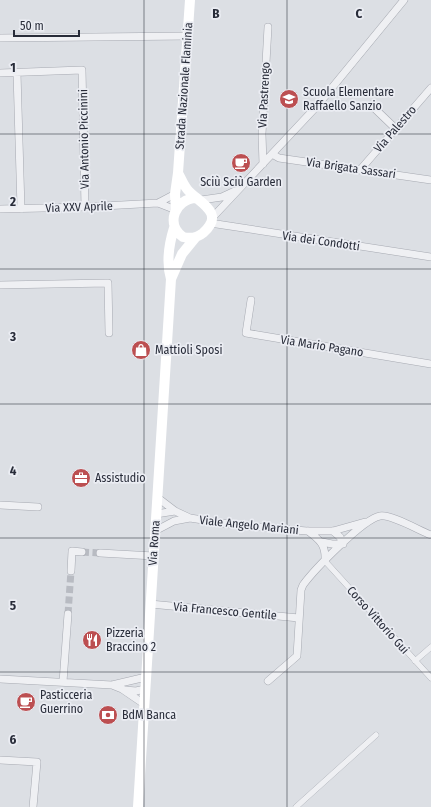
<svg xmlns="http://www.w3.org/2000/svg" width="431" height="807" font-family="'Fira Sans Condensed',sans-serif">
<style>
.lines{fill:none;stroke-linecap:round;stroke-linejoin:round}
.minor-tunnel{stroke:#b8bbc2;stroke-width:7;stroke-dasharray:7 3.5;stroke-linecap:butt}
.pedestrian-casing{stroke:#a6a9b1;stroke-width:6}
.minor-casing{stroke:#a6a9b1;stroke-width:8}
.pedestrian{stroke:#eff0f3;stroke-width:5.5}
.minor{stroke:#eff0f3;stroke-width:7}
.secondary{stroke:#fff;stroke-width:10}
.grid{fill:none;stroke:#282c39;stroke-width:1;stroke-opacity:0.55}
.labels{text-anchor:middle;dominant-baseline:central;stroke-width:3.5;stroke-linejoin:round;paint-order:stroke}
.street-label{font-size:12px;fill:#282c39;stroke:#ebedf3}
.poi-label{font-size:12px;fill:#282c39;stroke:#ebedf3;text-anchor:start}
.grid-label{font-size:13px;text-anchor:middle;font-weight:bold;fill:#282c39;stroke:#ebedf3;stroke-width:3.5;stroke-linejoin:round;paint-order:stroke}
</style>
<rect width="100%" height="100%" fill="#dcdfe4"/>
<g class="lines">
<!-- minor-tunnel -->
<path class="minor-tunnel" d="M82,552L100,553
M68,614L71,571"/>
<!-- pedestrian casing -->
<g class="pedestrian-casing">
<path id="pedestrian" d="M325,561L431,678
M415,661L431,647
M296,807L376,735"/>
</g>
<!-- minor casing -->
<g class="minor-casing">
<path id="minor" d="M0,38L188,36
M0,73L82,70L85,207
M17,73L21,209
M371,105L396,129
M272,154L279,158L431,180
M263,164L262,134L268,27
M360,170L431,88
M201,200L222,197L235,191
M158,203L176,210
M0,209L85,207L158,203L175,194
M211,219L317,106L404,0
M210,223L431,257
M0,285L108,283L109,333
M251,300L246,333L431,364
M158,498L175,511L190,518L235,525L307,531H333L365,522
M0,505L38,507
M156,514L175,511
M155,531L174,521L190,518
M308,531C320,540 326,545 325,561
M333,531L340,537L343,544
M322,542L332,544H343
M100,553L154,556
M71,571L72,551L82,552
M150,604L299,618
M0,679L112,685L146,677
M268,681L297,656L301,590L303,585C314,570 363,519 380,516C391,514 420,531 431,535
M63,682L68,614
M112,685L122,689L144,704
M125,690L136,691L145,689
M0,760L37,762L33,807"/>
</g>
<!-- pedestrian -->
<use href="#pedestrian" class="pedestrian"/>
<!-- minor -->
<use href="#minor" class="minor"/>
<!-- secondary -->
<path class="secondary" d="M178,173C181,178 183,184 187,189C197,202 227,212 203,233C197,238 191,239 183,237C165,224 175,199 196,198
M176,210L175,194L178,173L190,0
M171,279C166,262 169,244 174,228
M138,807L171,279L182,254L195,238"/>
</g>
<!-- grid -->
<path class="grid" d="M144,0V807M287,0V807M0,134H431M0,269H431M0,404H431M0,538H431M0,672H431"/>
<!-- icons -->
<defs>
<g id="school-disc" transform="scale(1)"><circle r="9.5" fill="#bc4f51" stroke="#ebedf3"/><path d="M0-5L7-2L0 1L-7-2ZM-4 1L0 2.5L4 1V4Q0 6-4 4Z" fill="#fff"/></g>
<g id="cafe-disc" transform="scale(1)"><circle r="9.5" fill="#bc4f51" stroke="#ebedf3"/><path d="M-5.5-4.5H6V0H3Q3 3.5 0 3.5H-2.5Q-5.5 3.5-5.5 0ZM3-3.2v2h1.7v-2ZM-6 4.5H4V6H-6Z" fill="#fff"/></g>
<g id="shop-disc" transform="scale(1)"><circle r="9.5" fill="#bc4f51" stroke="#ebedf3"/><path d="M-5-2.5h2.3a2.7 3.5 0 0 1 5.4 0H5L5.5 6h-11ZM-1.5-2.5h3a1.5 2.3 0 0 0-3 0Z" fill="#fff"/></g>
<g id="office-disc" transform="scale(1)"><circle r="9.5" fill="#bc4f51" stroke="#ebedf3"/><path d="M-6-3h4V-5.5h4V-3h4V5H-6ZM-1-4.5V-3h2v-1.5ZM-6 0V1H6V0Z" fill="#fff"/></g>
<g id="restaurant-disc" transform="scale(1)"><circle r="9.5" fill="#bc4f51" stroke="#ebedf3"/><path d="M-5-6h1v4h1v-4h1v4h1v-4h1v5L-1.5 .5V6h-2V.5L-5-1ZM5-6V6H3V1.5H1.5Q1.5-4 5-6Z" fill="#fff"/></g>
<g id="bank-disc" transform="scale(1)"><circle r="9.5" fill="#bc4f51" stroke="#ebedf3"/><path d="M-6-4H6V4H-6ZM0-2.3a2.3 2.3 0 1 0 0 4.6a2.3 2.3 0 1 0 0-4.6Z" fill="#fff"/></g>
</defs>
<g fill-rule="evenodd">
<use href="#school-disc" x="289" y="99"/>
<use href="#cafe-disc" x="241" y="163"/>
<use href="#shop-disc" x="141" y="350"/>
<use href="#office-disc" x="81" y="478"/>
<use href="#restaurant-disc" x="92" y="640"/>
<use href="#cafe-disc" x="26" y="702"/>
<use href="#bank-disc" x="108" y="715"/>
</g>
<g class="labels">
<!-- street labels -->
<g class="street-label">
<text transform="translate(184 86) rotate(-86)">Strada Nazionale Flaminia</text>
<text transform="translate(264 95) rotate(-87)">Via Pastrengo</text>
<text transform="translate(395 129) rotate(-49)">Via Palestro</text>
<text transform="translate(84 139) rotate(-91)">Via Antonio Piccinini</text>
<text transform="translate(351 168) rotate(8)">Via Brigata Sassari</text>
<text transform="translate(79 207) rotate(-2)">Via XXV Aprile</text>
<text transform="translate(321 241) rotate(8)">Via dei Condotti</text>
<text transform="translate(322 346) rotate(9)">Via Mario Pagano</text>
<text transform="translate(249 525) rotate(6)">Viale Angelo Mariani</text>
<text transform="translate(154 543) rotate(-86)">Via Roma</text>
<text transform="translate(225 611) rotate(5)">Via Francesco Gentile</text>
<text transform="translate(378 620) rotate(48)">Corso Vittorio Gui</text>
</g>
<!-- poi labels -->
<g class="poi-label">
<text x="303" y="92">Scuola Elementare<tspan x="303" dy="14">Raffaello Sanzio</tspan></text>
<text x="241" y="182" text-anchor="middle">Sciù Sciù Garden</text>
<text x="155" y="350">Mattioli Sposi</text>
<text x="95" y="478">Assistudio</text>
<text x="106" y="633">Pizzeria<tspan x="106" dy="14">Braccino 2</tspan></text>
<text x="40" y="695">Pasticceria<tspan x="40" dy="14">Guerrino</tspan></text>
<text x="122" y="715">BdM Banca</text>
</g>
</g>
<g class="grid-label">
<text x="216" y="18">B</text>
<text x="359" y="18">C</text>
<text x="13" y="72">1</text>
<text x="13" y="206">2</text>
<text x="13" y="341">3</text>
<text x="13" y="475">4</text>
<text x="13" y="610">5</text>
<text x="13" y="744">6</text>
</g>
<!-- scale -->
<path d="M14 30v6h65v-6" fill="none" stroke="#282c39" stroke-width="2"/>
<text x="20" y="30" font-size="12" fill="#282c39" stroke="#ebedf3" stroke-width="3" paint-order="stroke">50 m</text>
</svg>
